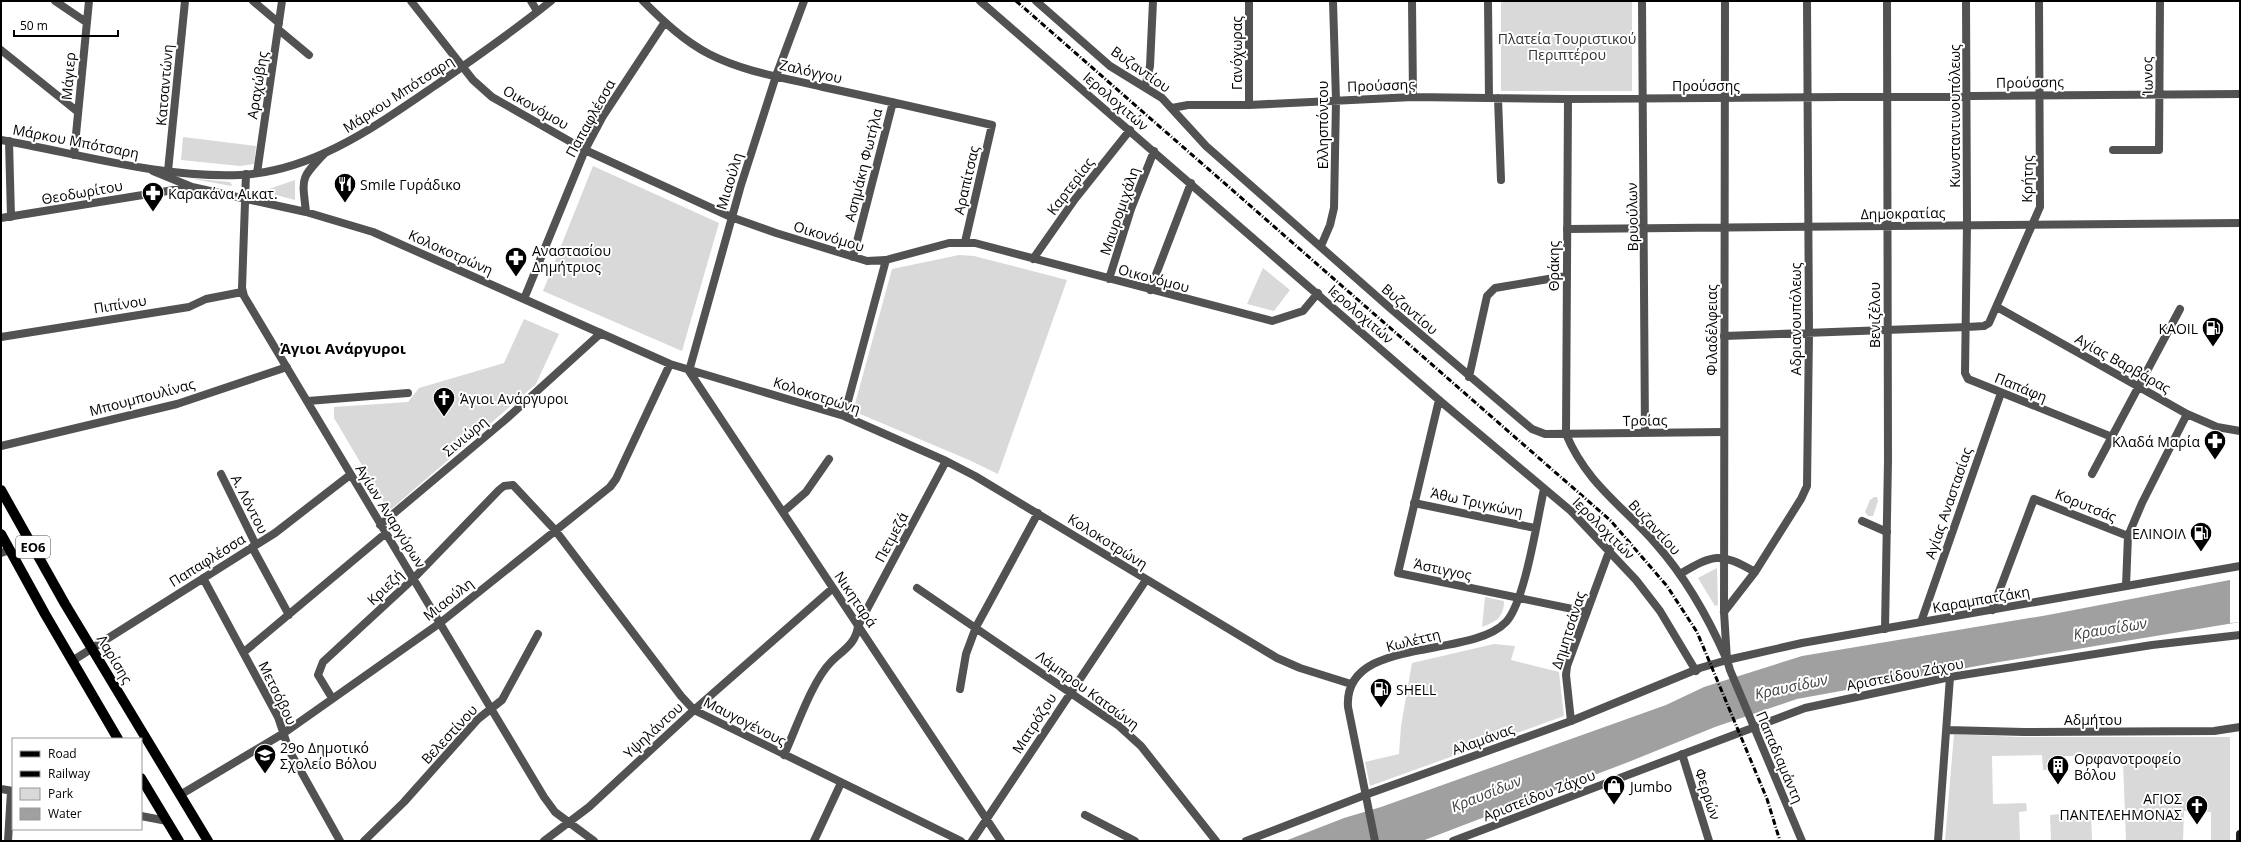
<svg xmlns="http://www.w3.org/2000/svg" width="2241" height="842" font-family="'Open Sans',sans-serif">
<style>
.green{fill:#d9d9d9}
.water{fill:#a0a0a0}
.pier{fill:#fff}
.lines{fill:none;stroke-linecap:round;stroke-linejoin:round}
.minor{stroke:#525252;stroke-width:8}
.tertiary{stroke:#525252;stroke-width:8}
.secondary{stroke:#1f1f1f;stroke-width:8}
.primary{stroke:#000;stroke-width:10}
.rail{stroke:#000;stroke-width:3;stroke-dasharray:6 2 1 2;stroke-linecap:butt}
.labels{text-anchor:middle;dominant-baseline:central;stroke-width:4;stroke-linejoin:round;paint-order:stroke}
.shield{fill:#fff;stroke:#4c4c4c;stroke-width:1}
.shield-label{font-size:13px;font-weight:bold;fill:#000}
.park-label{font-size:14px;fill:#303030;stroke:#fff}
.street-label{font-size:14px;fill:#000;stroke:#fff}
.poi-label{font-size:14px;fill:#000;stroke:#fff;text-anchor:start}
.neighbourhood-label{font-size:15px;font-weight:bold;fill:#000;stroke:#fff}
.water-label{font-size:15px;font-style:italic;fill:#414141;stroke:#fff}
</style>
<rect width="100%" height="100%" fill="#fff"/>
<!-- green -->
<path class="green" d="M1501,1H1632V91H1501Z
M183,137L256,146L254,164L240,166L181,160Z
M593,166L719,223L682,351L543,291Z
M188,178L230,182L232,185L231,186Z
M295,180V200L265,192L266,190Z
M959,255L974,256L1067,280L998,474L969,460L853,411L892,269Z
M1263,268L1290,290L1274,311L1247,304Z
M524,319L559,334L536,384L389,511L334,418V407L408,402L419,388L504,363Z
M1874,497H1877L1878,501L1873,516H1868L1865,512L1870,500Z
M1717,568L1718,605L1715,606L1698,578Z
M1485,597L1504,601C1504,617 1496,622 1482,627Z
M1494,644L1515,646L1511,660L1559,672L1564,716L1370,786L1365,762L1399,754L1401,726L1412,663Z
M1954,734L2018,737H2230V841H2211V812L2184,811L2183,841H2126L2123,762L2090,763L2089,756H2060V769L2043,770L2042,755L1992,756L1993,804L2026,803L2027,811L2019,812L2020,841H1945Z
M2091,813L2092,841H2051L2050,815L2061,814V820H2069L2070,814Z"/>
<!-- water -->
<path class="water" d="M2240,578V622L1999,662L1797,699L1715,727L1631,761L1422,841H1285L1344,818L1381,807L1666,705L1704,687L1802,656L2048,615Z"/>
<!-- pier -->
<path class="pier" d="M2240,578V622L2230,623V579Z"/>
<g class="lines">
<!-- minor -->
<path class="minor" d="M55,1L86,22
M253,1L279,23
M411,1L473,80L492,97L585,150L731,217L776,233L867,261L886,260L949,243H975L1272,321L1303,311L1318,293
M531,1L537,11
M643,1C663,21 684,41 709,54C744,72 785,78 823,87C879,99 936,112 992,125L965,242
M804,1L776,76L741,185L689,371L1001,841
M980,1L1439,400L1571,511L1636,580L1660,611L1696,671
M1036,1L1110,66L1162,98L1206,146L1390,308L1532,429L1545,434L1724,432
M1249,1V105
M1412,1L1413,97
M1488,1L1489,98
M1642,1L1645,433
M1966,1L1967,225L1965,373L1968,379L1978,383L2112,437
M279,30L309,55
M1,50L78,112
M1145,87L1150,66L1153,1
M1498,98L1501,180
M1568,99L1566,434C1587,484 1622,505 1656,544C1686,578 1708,617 1726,658
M1172,108L1188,105H1249L1413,97L1568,99L2240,94
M9,141L11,217
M2113,150H2159L2160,1
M74,155L89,1
M153,171L192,187L306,212L373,232L670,364L844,416L946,461L975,476L1277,658L1300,668L1351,684
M168,171L185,1
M257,173L282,1
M246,174L242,288L244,296L544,797L555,812L594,841
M306,212C302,177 300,179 325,153
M1,218L192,187
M1321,246L1330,225L1334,208L1336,100L1333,1
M853,257L893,102
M1033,259L1075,199L1130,130
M1109,279L1131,209L1154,151
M1150,290L1191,183
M524,299L585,150L603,116L665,22
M1997,307L2187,414L2217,427L2240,431
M1724,336L1967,327L1984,326L1989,323L2040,207L2039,1
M1,337L189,307L206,299L242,292
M1469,377L1487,296L1495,288L1566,276
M1439,400L1398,573L1587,612
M308,401L408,393
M844,416L886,260
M1,446L177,404L287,367
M221,474L256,545
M2092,474L2180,309
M1414,503L1535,528
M783,512L806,492L829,459
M1862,521L1887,532
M380,525L505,420L601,333
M252,547L289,615
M1,553L10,550
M1680,574C1714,554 1720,552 1755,572
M203,578L278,717L289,750L340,841
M2126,586L2128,536L2142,503L2187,414
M917,588L1119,726L1141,746L1216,841
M1992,610L2034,499L2128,536
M1724,612L1755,572L1801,499L1807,486L1809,333L1807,1
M1921,622L2001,393
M244,652L386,533
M72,661L275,533L350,475
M960,689L966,654L976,627L1038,513
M332,698L318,675L323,662L414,578L499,490L504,486L513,485L555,530L681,696L694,710L961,841
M1571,721L1566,675L1567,666L1610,549
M1947,730L2024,732L2214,731L2240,727
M1682,754L1709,841
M784,755C796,729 812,681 831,662C843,650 856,644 858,626L946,461
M1,789L13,791
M180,795L284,733L440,623L610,487L616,479L670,364
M1085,815L1135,841
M141,816L167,821
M8,841L11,791
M364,841L404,802L478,719L502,700L538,634
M544,841L589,807L694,710L833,588
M814,841L841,783
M972,841L1146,580
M1375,841L1348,707C1343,635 1470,660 1506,622C1525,602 1537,520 1544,489
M1938,841L1950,677"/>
<!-- tertiary -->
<path class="tertiary" d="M1725,1L1724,612L1727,660L1730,670L1802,841
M1,140C80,154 159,178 240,175C315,171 377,125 436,85C475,58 514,31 551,1
M1567,229L2240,223
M1885,629L1888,460L1887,1
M1246,841L1365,795L1571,721L1700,668L1727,660L1802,643L2240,566
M1453,841L1805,708L1950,677L2152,645L2240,635"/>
<!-- secondary -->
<path class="secondary" d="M2240,841V834"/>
<!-- primary -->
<path class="primary" d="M1,490L65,604L208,841
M1,534L45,614L118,739
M141,778L179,841"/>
<!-- rail -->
<path class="rail" d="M1016,1L1611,521L1667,586L1697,632L1767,799L1780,841"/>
</g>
<!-- icons -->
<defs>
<g id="restaurant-pin" transform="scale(1.15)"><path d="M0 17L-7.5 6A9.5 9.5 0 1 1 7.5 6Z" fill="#000" stroke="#fff"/><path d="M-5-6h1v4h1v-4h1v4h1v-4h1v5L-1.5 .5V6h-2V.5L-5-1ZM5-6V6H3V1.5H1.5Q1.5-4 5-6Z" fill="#fff"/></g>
<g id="pharmacy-pin" transform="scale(1.15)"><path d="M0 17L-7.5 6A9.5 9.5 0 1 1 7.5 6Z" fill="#000" stroke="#fff"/><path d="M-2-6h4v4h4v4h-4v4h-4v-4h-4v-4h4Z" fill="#fff"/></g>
<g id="fuel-pin" transform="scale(1.15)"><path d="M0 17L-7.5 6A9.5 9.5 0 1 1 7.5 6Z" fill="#000" stroke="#fff"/><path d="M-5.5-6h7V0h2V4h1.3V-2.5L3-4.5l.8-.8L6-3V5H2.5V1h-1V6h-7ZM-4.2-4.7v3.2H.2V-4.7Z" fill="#fff"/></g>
<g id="church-pin" transform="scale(1.15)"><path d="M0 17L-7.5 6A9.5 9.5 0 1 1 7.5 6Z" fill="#000" stroke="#fff"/><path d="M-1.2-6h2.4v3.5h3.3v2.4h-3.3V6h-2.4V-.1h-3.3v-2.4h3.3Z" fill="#fff"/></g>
<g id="school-pin" transform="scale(1.15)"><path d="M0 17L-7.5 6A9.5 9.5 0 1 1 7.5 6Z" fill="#000" stroke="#fff"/><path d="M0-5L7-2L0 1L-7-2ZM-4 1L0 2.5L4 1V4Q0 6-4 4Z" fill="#fff"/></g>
<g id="building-pin" transform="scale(1.15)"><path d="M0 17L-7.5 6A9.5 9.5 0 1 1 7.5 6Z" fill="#000" stroke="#fff"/><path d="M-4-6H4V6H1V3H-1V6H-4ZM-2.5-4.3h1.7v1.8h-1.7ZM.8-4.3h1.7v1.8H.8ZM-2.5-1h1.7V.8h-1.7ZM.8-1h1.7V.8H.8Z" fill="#fff"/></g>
<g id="shop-pin" transform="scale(1.15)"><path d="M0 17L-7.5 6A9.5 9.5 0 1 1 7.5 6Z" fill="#000" stroke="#fff"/><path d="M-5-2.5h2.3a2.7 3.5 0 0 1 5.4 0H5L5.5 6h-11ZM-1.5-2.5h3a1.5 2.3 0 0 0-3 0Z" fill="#fff"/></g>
</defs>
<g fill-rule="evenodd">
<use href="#restaurant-pin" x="345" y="184"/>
<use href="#pharmacy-pin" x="153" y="193"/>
<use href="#pharmacy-pin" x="516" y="258"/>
<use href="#fuel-pin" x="2213" y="328"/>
<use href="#church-pin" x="444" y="398"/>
<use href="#pharmacy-pin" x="2215" y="441"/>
<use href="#fuel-pin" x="2201" y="533"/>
<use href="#fuel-pin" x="1381" y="689"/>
<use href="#school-pin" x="265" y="755"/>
<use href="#building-pin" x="2058" y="766"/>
<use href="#shop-pin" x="1614" y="786"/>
<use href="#church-pin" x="2197" y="806"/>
</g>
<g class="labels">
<!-- shield labels -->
<rect class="shield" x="16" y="536" width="34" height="22" rx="3"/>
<g class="shield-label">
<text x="33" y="547">ΕΟ6</text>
</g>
<!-- park labels -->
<g class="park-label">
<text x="1567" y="38">Πλατεία Τουριστικού<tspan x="1567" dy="16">Περιπτέρου</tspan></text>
</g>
<!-- street labels -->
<g class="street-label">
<text transform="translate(1236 53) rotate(-90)">Γανόχωρας</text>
<text transform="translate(1141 69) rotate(35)">Βυζαντίου</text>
<text transform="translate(811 71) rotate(13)">Ζαλόγγου</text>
<text transform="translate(68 76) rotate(-85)">Μάγιερ</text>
<text transform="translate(2147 76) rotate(-91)">Ίωνος</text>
<text transform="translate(2030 82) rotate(-1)">Προύσσης</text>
<text transform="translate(164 85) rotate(-85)">Κατσαντώνη</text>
<text transform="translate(257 85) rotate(-81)">Αραχώβης</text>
<text transform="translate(1381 85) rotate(-2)">Προύσσης</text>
<text x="1706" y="85">Προύσσης</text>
<text transform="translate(398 94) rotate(-33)">Μάρκου Μπότσαρη</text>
<text transform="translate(1116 101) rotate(41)">Ιερολοχιτών</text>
<text transform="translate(536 107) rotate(30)">Οικονόμου</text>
<text transform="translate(1954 116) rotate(-90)">Κωνσταντινουπόλεως</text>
<text transform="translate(590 118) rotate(-61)">Παπαφλέσσα</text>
<text transform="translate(1322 125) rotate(-90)">Ελλησπόντου</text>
<text transform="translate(76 141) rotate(11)">Μάρκου Μπότσαρη</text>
<text transform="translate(863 165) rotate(-76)">Ασημάκη Φωτήλα</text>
<text transform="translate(2027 179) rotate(-89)">Κρήτης</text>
<text transform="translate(966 180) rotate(-77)">Αραπίτσας</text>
<text transform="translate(729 181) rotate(-73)">Μιαούλη</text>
<text transform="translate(1070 186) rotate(-53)">Καρτερίας</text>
<text transform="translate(82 192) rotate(-10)">Θεοδωρίτου</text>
<text transform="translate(1119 211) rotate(-71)">Μαυρομιχάλη</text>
<text transform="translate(1903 213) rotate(-1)">Δημοκρατίας</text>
<text transform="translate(1632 217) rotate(-91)">Βρυούλων</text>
<text transform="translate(829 236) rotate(17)">Οικονόμου</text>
<text transform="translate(451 252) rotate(24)">Κολοκοτρώνη</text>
<text transform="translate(1553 266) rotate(-90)">Θράκης</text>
<text transform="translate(1154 278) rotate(15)">Οικονόμου</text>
<text transform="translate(120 304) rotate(-9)">Πιπίνου</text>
<text transform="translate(1410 309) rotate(41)">Βυζαντίου</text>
<text transform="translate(1361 314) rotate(41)">Ιερολοχιτών</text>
<text transform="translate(1874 315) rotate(-90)">Βενιζέλου</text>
<text transform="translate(1795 319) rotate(-90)">Αδριανουπόλεως</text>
<text transform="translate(1711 330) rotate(-90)">Φιλαδέλφειας</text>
<text transform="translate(2123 363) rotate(29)">Αγίας Βαρβάρας</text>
<text transform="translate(2021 387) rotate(22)">Παπάφη</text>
<text transform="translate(817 395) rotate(18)">Κολοκοτρώνη</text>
<text transform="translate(142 397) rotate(-15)">Μπουμπουλίνας</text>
<text transform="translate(1645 420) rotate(-1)">Τροίας</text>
<text transform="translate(465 436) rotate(-40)">Σινιώρη</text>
<text transform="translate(1477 502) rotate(12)">Άθω Τριγκώνη</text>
<text transform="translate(1948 503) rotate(-71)">Αγίας Αναστασίας</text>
<text transform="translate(250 504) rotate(63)">Α. Λόντου</text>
<text transform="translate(2086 505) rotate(22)">Κορυτσάς</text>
<text transform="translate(391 516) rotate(58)">Αγίων Αναργύρων</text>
<text transform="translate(1655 527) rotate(47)">Βυζαντίου</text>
<text transform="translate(1604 528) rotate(45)">Ιερολοχιτών</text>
<text transform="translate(891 537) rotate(-62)">Πετμεζά</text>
<text transform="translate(1108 541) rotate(32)">Κολοκοτρώνη</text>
<text transform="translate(207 560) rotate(-32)">Παπαφλέσσα</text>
<text transform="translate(1443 569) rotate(12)">Άστιγγος</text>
<text transform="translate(385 587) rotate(-44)">Κριεζή</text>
<text transform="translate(448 599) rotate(-38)">Μιαούλη</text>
<text transform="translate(856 599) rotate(56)">Νικηταρά</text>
<text transform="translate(1981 599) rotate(-10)">Καραμπατζάκη</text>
<text transform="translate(1568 630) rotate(-72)">Δημητσάνας</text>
<text transform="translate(1413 640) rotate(-14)">Κωλέττη</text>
<text transform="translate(115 659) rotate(59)">Λαρίσης</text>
<text transform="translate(1905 674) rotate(-11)">Αριστείδου Ζάχου</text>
<text transform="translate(1088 690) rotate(36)">Λάμπρου Κατσώνη</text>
<text transform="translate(278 693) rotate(64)">Μετσόβου</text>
<text x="2093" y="719">Αδμήτου</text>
<text transform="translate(745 721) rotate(27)">Μαυγογένους</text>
<text transform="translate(1034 723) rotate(-57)">Ματρόζου</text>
<text transform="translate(653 730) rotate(-43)">Υψηλάντου</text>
<text transform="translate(449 734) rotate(-47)">Βελεστίνου</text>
<text transform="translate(1483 739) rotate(-20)">Αλαμάνας</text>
<text transform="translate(1780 757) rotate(67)">Παπαδιαμάντη</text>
<text transform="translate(1708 794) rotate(72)">Φερρών</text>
<text transform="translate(1539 795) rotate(-21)">Αριστείδου Ζάχου</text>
</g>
<!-- poi labels -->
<g class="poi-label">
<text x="360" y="184">Smile Γυράδικο</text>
<text x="168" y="193">Καρακάνα Αικατ.</text>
<text x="532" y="250">Αναστασίου<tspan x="532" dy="16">Δημήτριος</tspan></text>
<text x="2198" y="328" text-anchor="end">KAOIL</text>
<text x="460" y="398">Άγιοι Ανάργυροι</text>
<text x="2200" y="441" text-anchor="end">Κλαδά Μαρία</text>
<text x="2186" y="533" text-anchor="end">ΕΛΙΝΟΙΛ</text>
<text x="1396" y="689">SHELL</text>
<text x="280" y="747">29ο Δημοτικό<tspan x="280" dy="16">Σχολείο Βόλου</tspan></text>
<text x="2074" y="758">Ορφανοτροφείο<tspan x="2074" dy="16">Βόλου</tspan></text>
<text x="1630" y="786">Jumbo</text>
<text x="2182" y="798" text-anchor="end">ΑΓΙΟΣ<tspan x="2182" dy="16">ΠΑΝΤΕΛΕΗΜΟΝΑΣ</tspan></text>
</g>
<!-- neighbourhood labels -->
<g class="neighbourhood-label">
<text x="343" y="348">Άγιοι Ανάργυροι</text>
</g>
<!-- water labels -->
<g class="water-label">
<text transform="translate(2110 628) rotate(-9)">Κραυσίδων</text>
<text transform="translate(1791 686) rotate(-12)">Κραυσίδων</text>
<text transform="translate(1486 793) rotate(-22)">Κραυσίδων</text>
</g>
</g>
<!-- border -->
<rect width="2241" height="842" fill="none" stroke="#000000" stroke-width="4"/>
<!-- legend -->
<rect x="12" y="738" width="130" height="92" fill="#ffffff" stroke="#999999"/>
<rect x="20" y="751" width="20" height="6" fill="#000000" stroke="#999999"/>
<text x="48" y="758" font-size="12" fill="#000000">Road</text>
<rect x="20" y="771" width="20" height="6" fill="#000000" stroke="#999999"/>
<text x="48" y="778" font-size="12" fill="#000000">Railway</text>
<rect x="20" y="788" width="20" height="12" fill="#d9d9d9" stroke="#999999"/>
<text x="48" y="798" font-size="12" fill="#000000">Park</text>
<rect x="20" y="808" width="20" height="12" fill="#a0a0a0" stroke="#999999"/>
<text x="48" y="818" font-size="12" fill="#000000">Water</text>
<!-- scale -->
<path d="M14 30v6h104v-6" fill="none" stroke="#000000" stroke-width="2"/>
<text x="20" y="30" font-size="12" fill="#000000" stroke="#ffffff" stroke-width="3" paint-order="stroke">50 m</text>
</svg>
